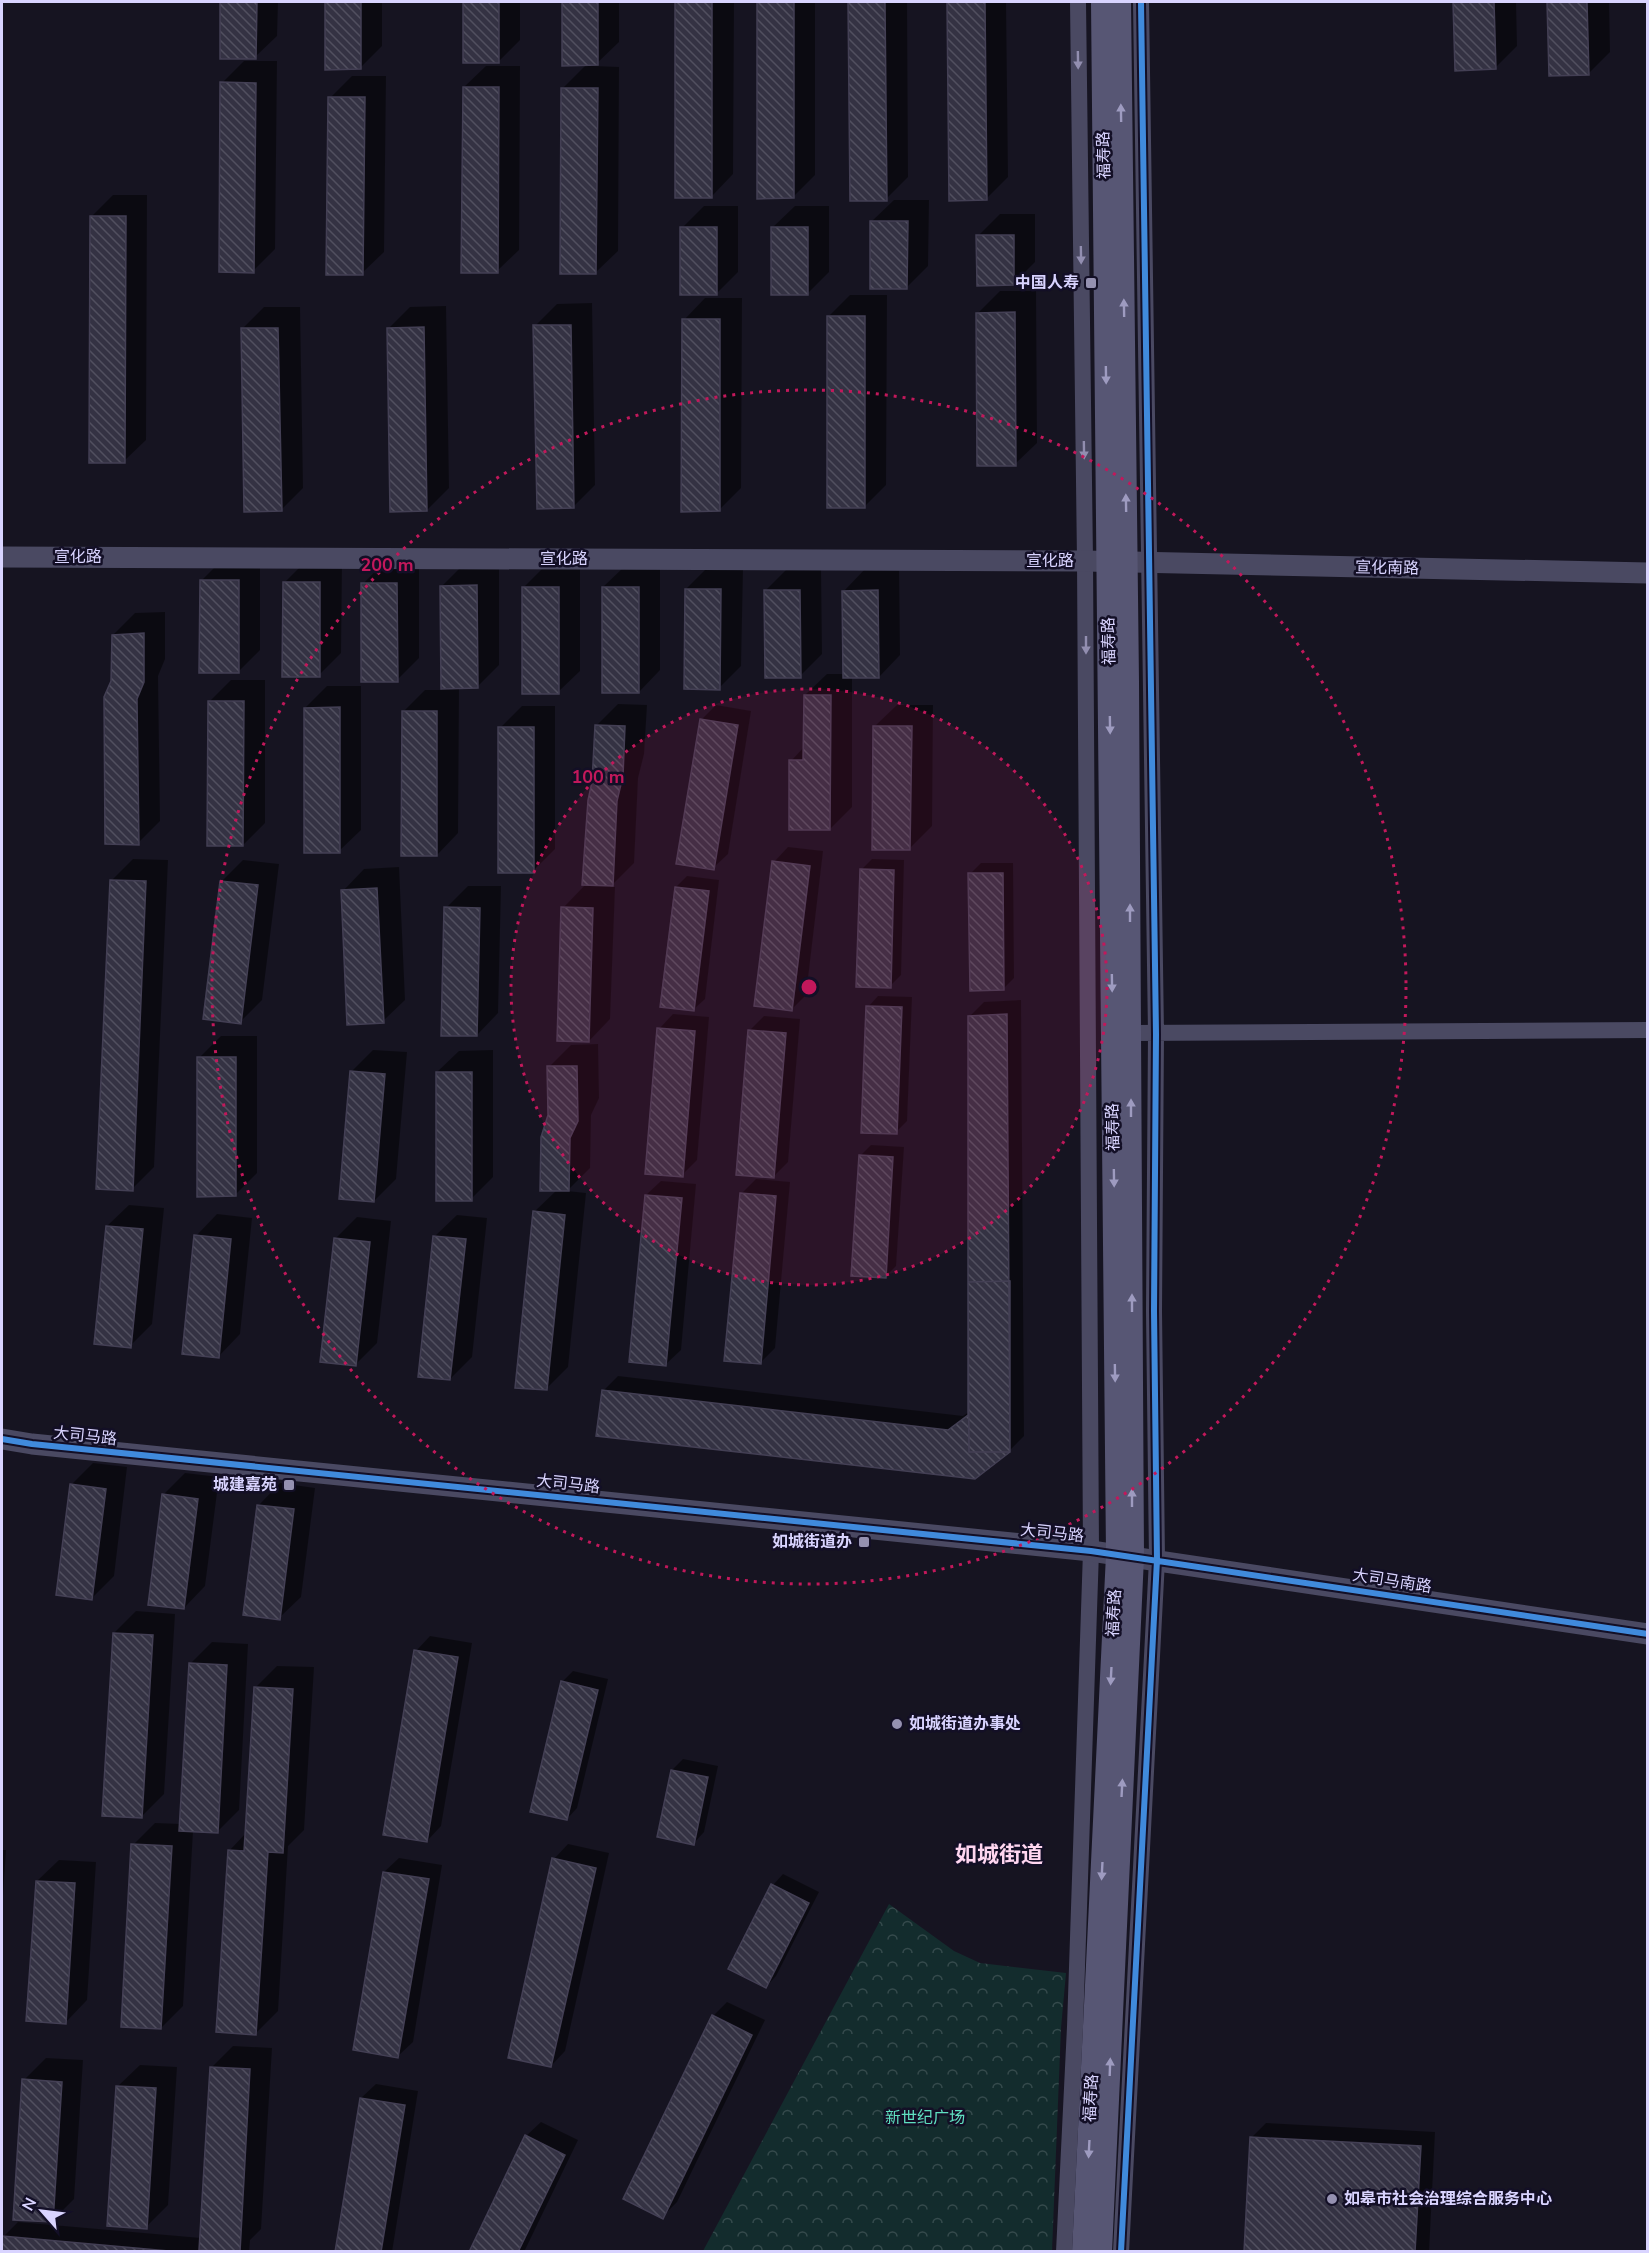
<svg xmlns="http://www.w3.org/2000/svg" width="1649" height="2253" font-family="'Nunito Sans','Noto Sans SC',sans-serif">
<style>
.forest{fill:url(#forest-crowns)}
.shadow{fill:#0007}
.building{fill:url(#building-back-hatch);stroke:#433f54;stroke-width:1.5}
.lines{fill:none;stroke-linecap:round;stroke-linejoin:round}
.minor{stroke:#4a4962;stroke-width:16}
.tertiary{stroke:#4a4962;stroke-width:21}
.secondary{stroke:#575674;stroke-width:22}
.cycleway-casing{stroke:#130f26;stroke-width:10}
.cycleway{stroke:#408adc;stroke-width:6}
.oneway{fill:#928eb0}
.oneway2{fill:#9e9bc0}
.ring{fill:none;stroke:#c2185b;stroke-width:3;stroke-dasharray:3 6}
.poi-dot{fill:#9591b1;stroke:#130f26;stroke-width:2}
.labels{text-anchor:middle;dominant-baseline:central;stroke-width:5;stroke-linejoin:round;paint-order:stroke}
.street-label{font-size:16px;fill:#d9d4ff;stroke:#130f26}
.poi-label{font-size:16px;font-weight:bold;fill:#d9d4ff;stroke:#130f26;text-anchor:end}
.park-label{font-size:16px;fill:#5fe0c0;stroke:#130f26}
.district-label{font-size:22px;font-weight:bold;fill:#ffd6f0;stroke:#130f26}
.centre{fill:#c2185b;stroke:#130f26;stroke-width:3}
.ring-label{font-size:18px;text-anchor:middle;font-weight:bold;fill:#c2185b;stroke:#130f26;stroke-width:5;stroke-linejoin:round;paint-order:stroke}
</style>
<defs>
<pattern id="forest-crowns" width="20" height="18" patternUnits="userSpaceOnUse" patternTransform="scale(1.5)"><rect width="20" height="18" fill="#132c2d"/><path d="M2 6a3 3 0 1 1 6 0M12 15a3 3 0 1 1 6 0" fill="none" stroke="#354a4c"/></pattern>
<pattern id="building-back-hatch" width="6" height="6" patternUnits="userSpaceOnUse" patternTransform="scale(1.5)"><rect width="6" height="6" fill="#343243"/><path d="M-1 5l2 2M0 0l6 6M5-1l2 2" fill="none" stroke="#514f5f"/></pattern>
</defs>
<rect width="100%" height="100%" fill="#161421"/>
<!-- forest -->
<path class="forest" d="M889,1904L954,1951L980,1963L1066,1973L1061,2028L1052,2251H703Z"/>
<!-- shadow -->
<path class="shadow" d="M222,2H278L277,36L255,57H221Z
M327,2H382V46L360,68H327Z
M465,2H520V40L498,62H465Z
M564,2H619V42L594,66L619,67L618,251L596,272L563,88L587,64H564Z
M677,2H734L733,174L712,196H676Z
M758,2H815V175L793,197H758Z
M850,2H907L908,177L886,199H851Z
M949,2H1006L1008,177L986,199H951Z
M1455,2H1516L1517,46L1495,68L1457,69Z
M1549,2H1609L1610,52L1589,73L1551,75Z
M244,61H277L275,249L253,271L222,83Z
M486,66H520L519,250L497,271L464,87Z
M352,76H386L384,252L362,273L330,98Z
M113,195H147L146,440L124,461L91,217Z
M894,200H929L928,266L906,288L872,221Z
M704,206H738V272L716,294L682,228Z
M795,206H829V272L807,294L773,227Z
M1000,214H1035V262L1013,284L978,236Z
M1000,291H1036L1037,443L1015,464L978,313Z
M850,295H887L886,485L864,507L829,316Z
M705,298H742L741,488L719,510L684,320Z
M592,303L595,485L573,507L535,326L557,304Z
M446,306L449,488L427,510L388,329L410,307Z
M264,307H300L303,488L281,510L242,329Z
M223,559H260V650L238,672L201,581Z
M306,561H342L341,653L319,675L284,583Z
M384,562H419V658L397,680L363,584Z
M464,564H499V665L477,687H459L458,833L437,855L403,712L425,690H442V586Z
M545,566H580V671L558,692L523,588Z
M625,566H660V670L639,692L603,587Z
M708,567L743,568L741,666L719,688L686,589Z
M787,569H821L822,654L800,676L765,591Z
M865,569H899L900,655L879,677H852V807L830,829L791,761L805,746V695L827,674H844V591Z
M165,612V659L158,676L160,821L138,843L112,681L113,635L135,613Z
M231,680H265V823L243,845L209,702Z
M327,686H361V830L339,851L305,708Z
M618,704L647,705L644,754L638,778L634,863L610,887H615L610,1019L589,1041L563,908L587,883L597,725Z
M716,705L751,711L728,854L713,868L701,720Z
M897,705H933L932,826L910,848L875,726Z
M522,706H555V849L533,871L500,728Z
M788,847L823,851L806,995L792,1009L774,862Z
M133,859L168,860L154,1167L132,1189L112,880Z
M872,859L904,860L901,975L890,986L861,870Z
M243,860L279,864L262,1000L240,1022L221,882Z
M981,863H1013L1014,978L1003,989L970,874Z
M399,867L405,1000L383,1021L343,891L364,869Z
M687,876L719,880L705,999L694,1009L676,887Z
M468,886H501L498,1013L477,1035L446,908Z
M878,996L912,997L907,1121L896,1132L868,1007Z
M1021,1000L1024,1436L1009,1451L603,1391L618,1376L963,1416L969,1412L970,1016L984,1002Z
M673,1014L709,1017L697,1160L682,1175L659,1029Z
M764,1016L800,1019L788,1162L773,1177L750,1030Z
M221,1036H257V1173L235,1195L199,1058Z
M598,1044L599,1098L591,1115L590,1168L567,1191L586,1193L568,1367L546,1389L534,1212L557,1190L550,1115L549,1067L571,1045Z
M373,1050L407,1052L396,1179L374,1201L351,1072Z
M493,1050V1177L471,1199L437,1072L459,1051Z
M871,1145L904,1147L896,1266L885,1277L860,1156Z
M756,1179L790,1182L775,1348L760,1363L741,1194Z
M661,1181L696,1184L681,1350L666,1364L646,1195Z
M129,1205L164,1208L152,1324L130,1346L107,1226Z
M217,1214L252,1218L240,1334L219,1356L196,1236Z
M457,1215L487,1218L472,1357L450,1379L435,1236Z
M357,1217L391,1221L377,1343L355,1365L335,1239Z
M93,1463L127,1467L114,1576L92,1598L71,1485Z
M185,1473L219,1477L205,1586L184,1608L163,1495Z
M280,1483L315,1488L301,1597L279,1618L259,1505Z
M136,1611L175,1614L164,1794L142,1816L114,1633Z
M430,1636L472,1643L441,1826L427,1841L416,1651Z
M212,1642L248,1644L239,1810L217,1832L193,1831L183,2006L161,2028L133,1845L155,1823L181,1824L190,1664Z
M277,1666L314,1667L304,1830L288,1846L278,2011L256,2033L229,1851L246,1833L256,1687Z
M573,1671L608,1679L577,1808L567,1819L562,1682Z
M683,1759L718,1766L704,1832L694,1843L672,1770Z
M568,1844L609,1853L565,2051L551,2066L554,1859Z
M2,1850H6L2,1911Z
M399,1858L442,1865L413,2042L398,2056L384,1872Z
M59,1860L96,1862L87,2000L66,2022L37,1881Z
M783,1874L819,1892L776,1976L766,1987L730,1969L773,1885Z
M727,2002L765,2020L677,2202L662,2217L713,2016Z
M233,2046L272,2048L261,2229L250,2240L249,2252H2L3,2237L18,2222L201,2238L211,2068Z
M46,2058L83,2060L74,2199L52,2221L24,2080Z
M140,2065L177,2067L168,2205L146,2227L118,2086Z
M376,2084L418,2091L392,2252H337L361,2098Z
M541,2122L578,2140L524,2252H470L526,2136Z
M1266,2123L1435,2132L1429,2252H1245L1251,2138Z"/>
<!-- building -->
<path class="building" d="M220,2H257L256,59H220Z
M325,2H361V69L325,70Z
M463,2H499V63H463Z
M562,2H598V65L562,66Z
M675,2H712V198H675Z
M757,2H794V198L757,199Z
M848,2H885L887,201H850Z
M947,2H985L987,200L949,201Z
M1453,2H1494L1496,69L1455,71Z
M1547,2H1587L1589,75L1549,76Z
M220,82L256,83L254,273L219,272Z
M463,87H499L498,273H461Z
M561,88H598L596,274H560Z
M328,97H365L363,275H326Z
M90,216H126L125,463H89Z
M870,221H908L907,289H870Z
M680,227H717V295H680Z
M771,227H808V295H771Z
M976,235H1014V285L977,286Z
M1015,312L1016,466H977L976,313Z
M827,316H865V508H827Z
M682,319H720V511L681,512Z
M533,325H571L574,508L537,509Z
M424,327L427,511L390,512L387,328Z
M241,328H278L282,511L244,512Z
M200,580H239V673H199Z
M283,582H320V677H282Z
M361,583H397L398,682H361Z
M477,585L478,688L441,689L440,586Z
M522,587H559V694H522Z
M602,587H639V693H602Z
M685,589H721L720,690L684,689Z
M764,590H800L801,678H765Z
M878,590L879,678H843L842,591Z
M144,633V682L137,699L139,845L105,844L104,697L111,681L112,635Z
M804,695H831L830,830H789V760H803Z
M208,701H244L243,846H207Z
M340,707V853H304V708Z
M402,711H437V856H401Z
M700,719L738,725L714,870L676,864Z
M595,725L625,726L623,776L617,801L613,886L582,885L588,800L592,782Z
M873,726H912L910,850H872Z
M498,727H534V873H498Z
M772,861L810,866L792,1011L754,1006Z
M860,869L894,870L891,988L856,987Z
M968,873H1003L1004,990L970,991Z
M110,880L146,881L133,1191L96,1189Z
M220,881L258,885L241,1024L203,1019Z
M675,887L709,891L694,1011L660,1007Z
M377,888L384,1023L347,1025L341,890Z
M444,907L480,908L477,1036H441Z
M561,907L593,908L589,1042L557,1041Z
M866,1006L902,1007L897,1134L861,1133Z
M1007,1014L1010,1452L975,1479L596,1436L602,1390L948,1430L968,1415V1016Z
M657,1028L695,1031L683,1177L645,1174Z
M748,1030L786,1033L774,1178L736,1175Z
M197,1057H236V1196L197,1197Z
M547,1066H577L578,1121L570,1138L569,1191H540L541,1137L548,1115Z
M350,1071L385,1074L374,1202L339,1199Z
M436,1072H472V1201H436Z
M859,1155L893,1157L886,1278L851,1276Z
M740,1193L776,1196L761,1364L724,1361Z
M645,1195L682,1198L666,1366L629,1362Z
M533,1211L565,1215L547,1390L515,1388Z
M106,1226L143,1229L131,1348L94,1344Z
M194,1235L231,1239L219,1358L182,1354Z
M433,1236L466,1239L450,1380L418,1377Z
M334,1238L370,1242L356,1366L320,1362Z
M1010,1281V1452H969L968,1282Z
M70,1484L106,1489L92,1600L56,1595Z
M162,1494L198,1499L184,1609L148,1605Z
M257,1505L294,1509L280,1620L243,1615Z
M113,1633L153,1635L142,1818L102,1816Z
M414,1650L458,1657L427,1842L383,1835Z
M189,1663L227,1665L218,1833L179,1831Z
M561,1681L598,1690L567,1820L530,1812Z
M254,1687L293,1689L283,1853L268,1852L256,2035L216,2032L228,1850L244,1851Z
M671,1770L708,1777L694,1845L657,1837Z
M131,1844L172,1846L161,2029L121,2027Z
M552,1858L596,1868L551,2067L508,2058Z
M383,1872L429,1879L398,2058L353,2050Z
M36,1881L75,1883L66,2024L26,2021Z
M771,1884L809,1903L766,1988L728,1969Z
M712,2015L752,2035L663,2219L623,2199Z
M210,2067L250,2069L240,2252L199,2250Z
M22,2079L62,2082L53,2222L13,2220Z
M116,2086L156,2088L147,2229L107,2226Z
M360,2098L405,2105L381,2252H335Z
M525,2135L565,2155L518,2252H469Z
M1250,2137L1421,2146L1415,2252H1244Z
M2,2236L180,2252H2Z"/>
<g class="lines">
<!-- minor -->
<path class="minor" d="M1131,1033L1648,1030
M1064,2252L1075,2027L1091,1551L1085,561L1078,2
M1121,2252L1157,1560L1154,1311L1156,1034L1141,2"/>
<!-- tertiary -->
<path class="tertiary" d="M2,557L1085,561L1648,573
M2,1439L32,1444L1091,1551L1648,1634"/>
<!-- secondary -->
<path class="secondary" d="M1083,2252L1117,1555L1102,2
M1101,2252L1133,1557L1128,681L1120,2"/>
<!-- cycleway casing -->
<g class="cycleway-casing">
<path id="cycleway" d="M2,1439L32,1444L1091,1551L1648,1634
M1121,2252L1157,1560L1154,1311L1156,1034L1141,2"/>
</g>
<!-- cycleway -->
<use href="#cycleway" class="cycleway"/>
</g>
<!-- one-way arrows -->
<defs><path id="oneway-solid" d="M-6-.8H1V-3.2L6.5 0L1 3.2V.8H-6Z" transform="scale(1.5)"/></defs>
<g class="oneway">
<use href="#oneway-solid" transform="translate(1078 60) rotate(89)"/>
<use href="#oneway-solid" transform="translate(1081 255) rotate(89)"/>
<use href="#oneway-solid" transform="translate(1084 450) rotate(89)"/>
<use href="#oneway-solid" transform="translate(1086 645) rotate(90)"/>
</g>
<g class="oneway2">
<use href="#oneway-solid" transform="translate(1121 113) rotate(-91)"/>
<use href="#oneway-solid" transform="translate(1124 308) rotate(-91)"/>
<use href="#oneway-solid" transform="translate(1106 375) rotate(89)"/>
<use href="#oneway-solid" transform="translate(1126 503) rotate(-91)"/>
<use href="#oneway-solid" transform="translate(1110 725) rotate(89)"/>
<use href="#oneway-solid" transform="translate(1130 913) rotate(-90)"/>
<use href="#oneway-solid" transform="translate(1112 983) rotate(89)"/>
<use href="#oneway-solid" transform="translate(1131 1108) rotate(-90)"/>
<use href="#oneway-solid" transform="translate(1114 1178) rotate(89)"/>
<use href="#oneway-solid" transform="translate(1132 1303) rotate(-90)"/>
<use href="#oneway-solid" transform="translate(1115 1373) rotate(89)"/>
<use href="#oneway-solid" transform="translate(1132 1498) rotate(-90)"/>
<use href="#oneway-solid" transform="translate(1111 1676) rotate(93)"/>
<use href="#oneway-solid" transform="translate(1122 1788) rotate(-87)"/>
<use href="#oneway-solid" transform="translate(1102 1871) rotate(93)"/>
<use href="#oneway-solid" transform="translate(1110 2067) rotate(-88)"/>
<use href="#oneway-solid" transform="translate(1089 2149) rotate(93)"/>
</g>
<!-- distance rings -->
<circle cx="809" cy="987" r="298" fill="#c2185b" fill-opacity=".12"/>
<g class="ring">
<circle cx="809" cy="987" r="298"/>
<circle cx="809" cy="987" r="597"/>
</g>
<!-- markers -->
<g class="poi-dot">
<rect x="1085" y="277" width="12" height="12" rx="3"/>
<rect x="283" y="1479" width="12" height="12" rx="3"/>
<rect x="858" y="1536" width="12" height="12" rx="3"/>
<circle cx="897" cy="1724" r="6"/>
<circle cx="1332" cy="2199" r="6"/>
</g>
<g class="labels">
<!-- street labels -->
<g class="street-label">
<text transform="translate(1104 155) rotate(-91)">福寿路</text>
<text x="78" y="557">宣化路</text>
<text x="564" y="559">宣化路</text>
<text x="1050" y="561">宣化路</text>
<text transform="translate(1387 568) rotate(1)">宣化南路</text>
<text transform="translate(1109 641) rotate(-91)">福寿路</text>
<text transform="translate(1113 1127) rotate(-91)">福寿路</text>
<text transform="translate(85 1436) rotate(6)">大司马路</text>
<text transform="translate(568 1484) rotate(6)">大司马路</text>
<text transform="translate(1052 1533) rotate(6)">大司马路</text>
<text transform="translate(1392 1581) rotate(9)">大司马南路</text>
<text transform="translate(1114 1613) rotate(-87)">福寿路</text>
<text transform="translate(1091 2098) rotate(-87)">福寿路</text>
</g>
<!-- poi labels -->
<g class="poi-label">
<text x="1079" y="283">中国人寿</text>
<text x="277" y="1485">城建嘉苑</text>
<text x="852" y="1542">如城街道办</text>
<text x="909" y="1724" text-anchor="start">如城街道办事处</text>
<text x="1344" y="2199" text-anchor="start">如皋市社会治理综合服务中心</text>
</g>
<!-- park labels -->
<g class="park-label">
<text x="925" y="2118">新世纪广场</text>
</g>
<!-- district labels -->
<g class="district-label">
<text x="999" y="1855">如城街道</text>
</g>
</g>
<circle cx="809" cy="987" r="9" class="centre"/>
<g class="ring-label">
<text x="387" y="571">200 m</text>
<text x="598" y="783">100 m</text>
</g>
<!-- border -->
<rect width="1649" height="2253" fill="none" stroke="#d9d4ff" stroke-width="6"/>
<!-- north arrow -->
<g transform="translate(42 2211) rotate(298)" stroke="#130f26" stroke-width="4.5" paint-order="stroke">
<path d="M0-4.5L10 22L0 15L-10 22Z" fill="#d9d4ff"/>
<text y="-9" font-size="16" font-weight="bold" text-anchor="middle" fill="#d9d4ff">N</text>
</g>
</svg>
